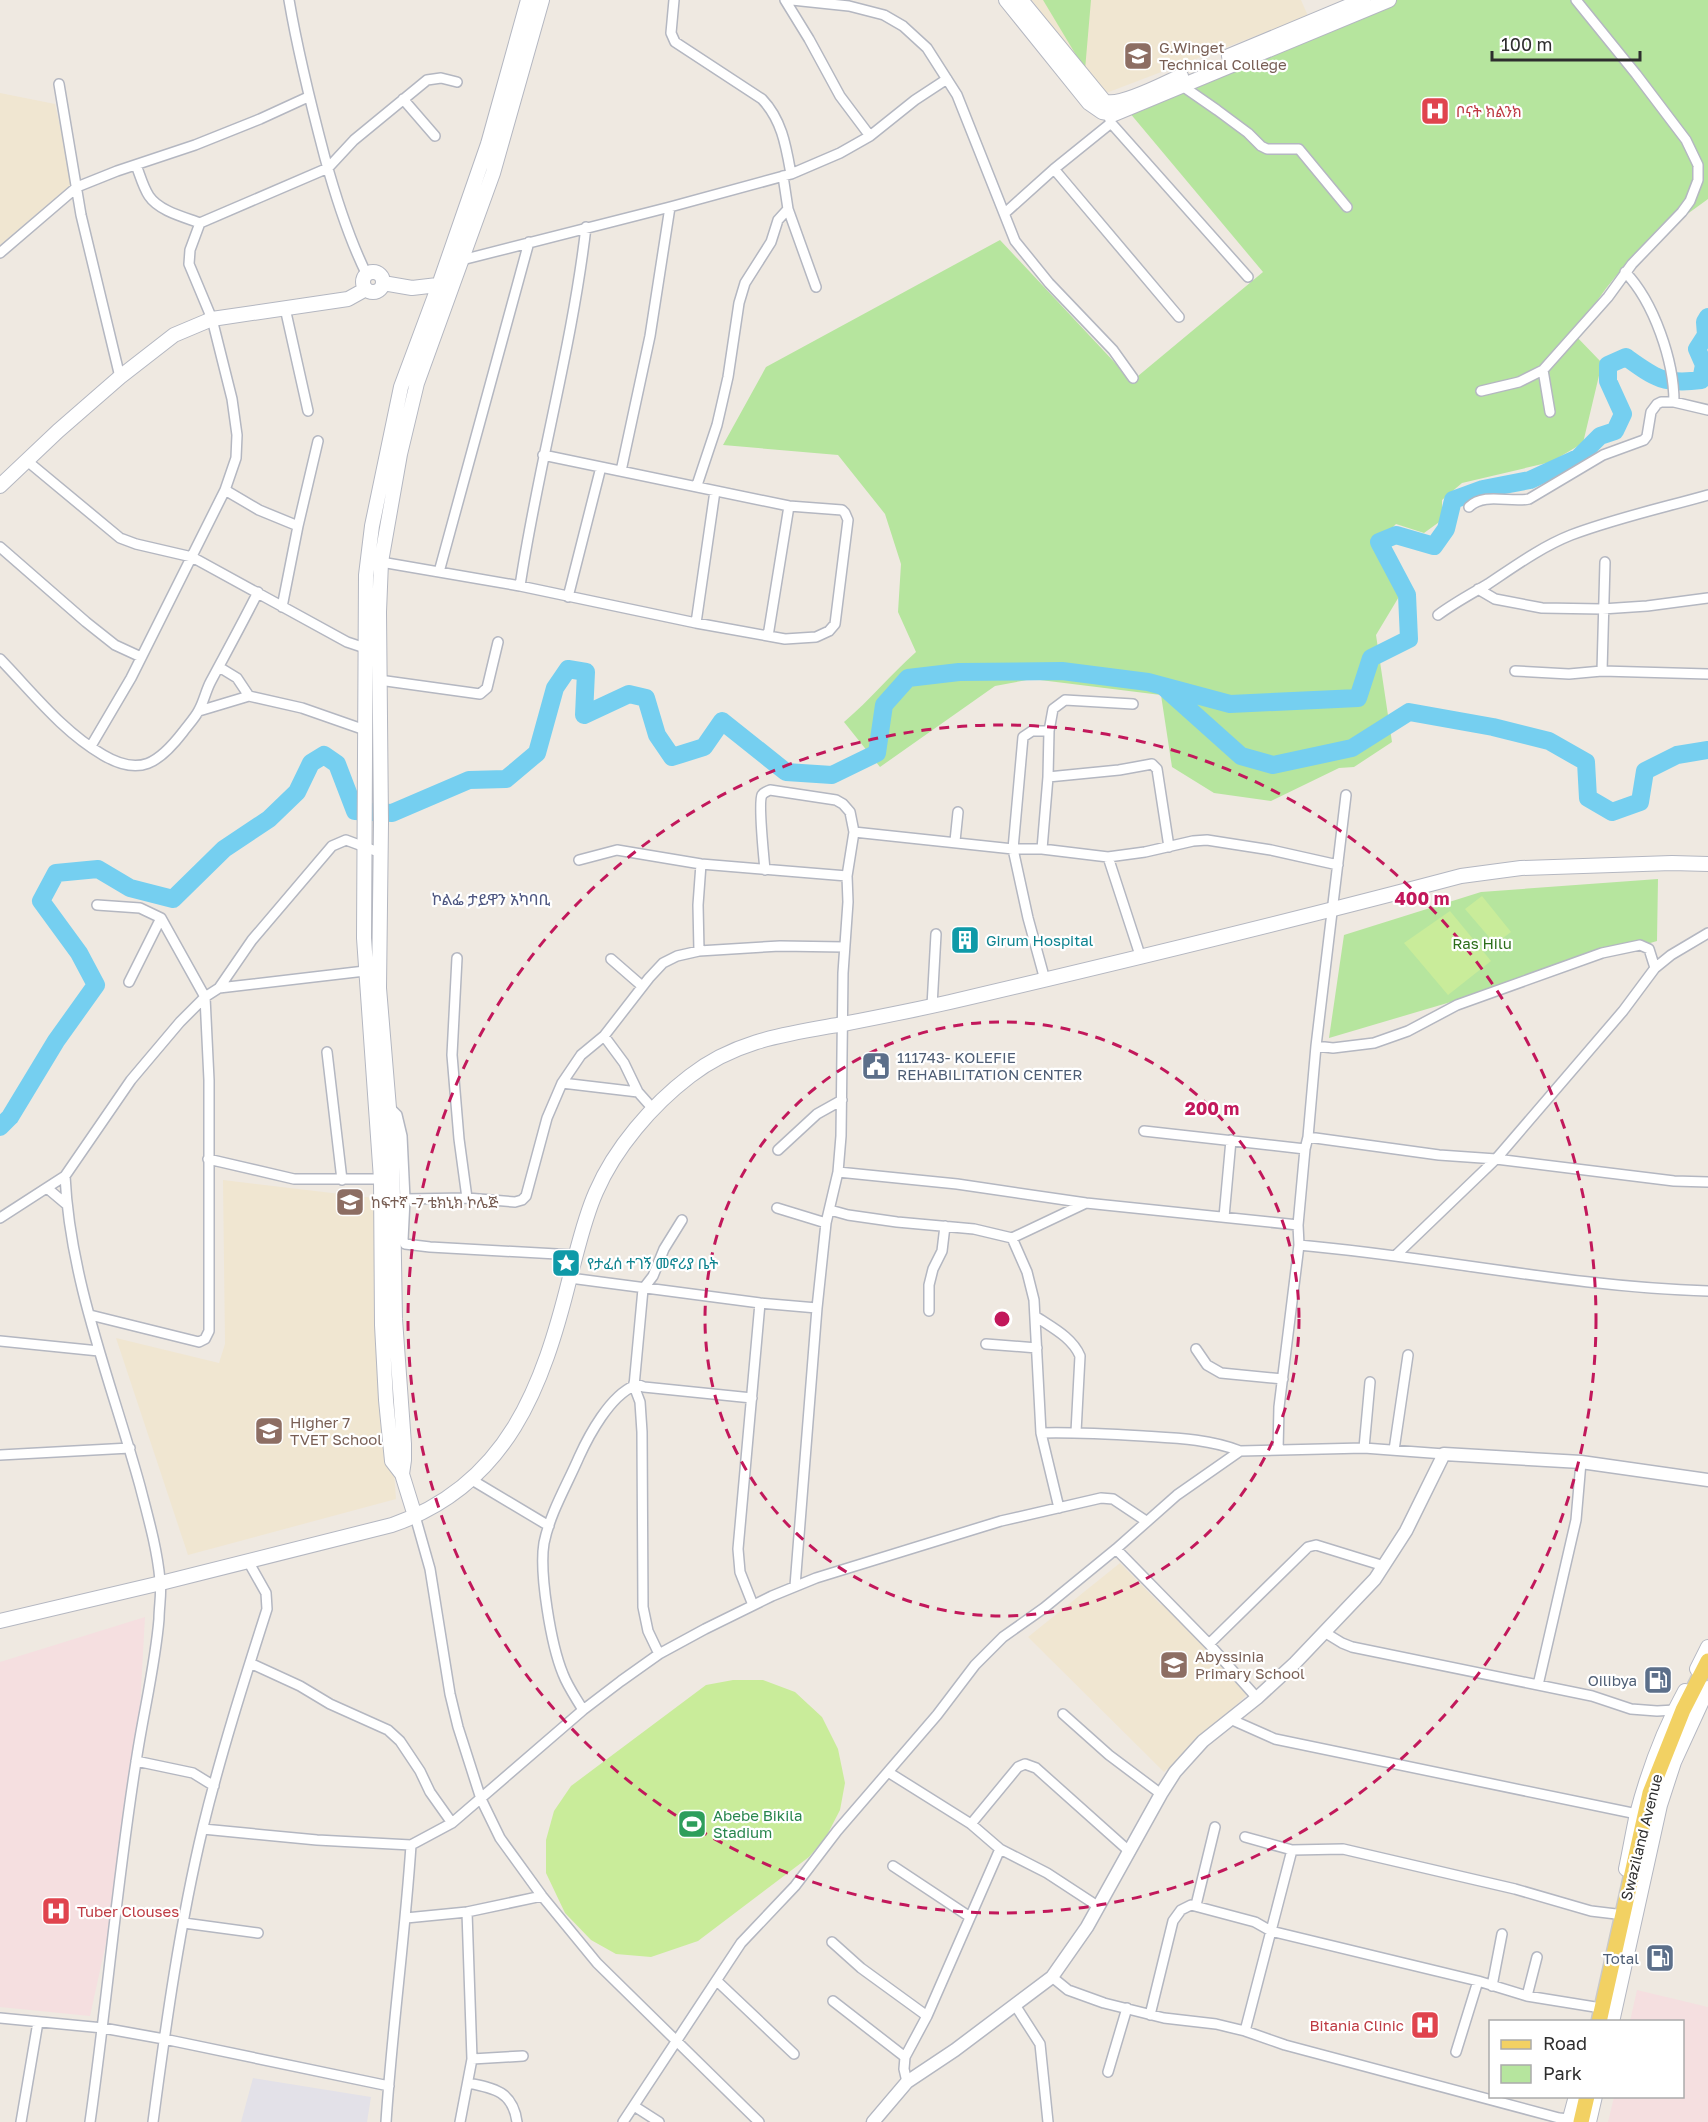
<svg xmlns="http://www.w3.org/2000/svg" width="1708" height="2122" font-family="'Golos Text','Noto Sans Ethiopic',sans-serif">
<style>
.industrial{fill:#e3e1e8}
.education{fill:#f0e6d1}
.medical{fill:#f5dfe0}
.green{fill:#b6e59e}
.pitch{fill:#c9ec9a}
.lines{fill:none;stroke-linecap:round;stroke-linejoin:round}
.river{stroke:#75cff0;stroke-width:18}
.minor-casing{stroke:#b4b7c1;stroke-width:12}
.tertiary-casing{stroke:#b4b7c1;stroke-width:15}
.secondary-casing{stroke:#b4b7c1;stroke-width:16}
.primary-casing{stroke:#c9c9c9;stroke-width:18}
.minor{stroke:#fff;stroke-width:9}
.tertiary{stroke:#fff;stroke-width:12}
.secondary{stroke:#fff;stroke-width:14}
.primary{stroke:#f2d163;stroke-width:15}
.ring{fill:none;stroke:#c2185b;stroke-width:3;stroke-dasharray:10 8}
.labels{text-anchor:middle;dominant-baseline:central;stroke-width:4.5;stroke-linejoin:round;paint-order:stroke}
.education-label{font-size:15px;fill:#785e54;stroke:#fff;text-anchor:start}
.health-label{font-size:15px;fill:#be3a42;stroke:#fff;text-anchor:start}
.culture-label{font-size:15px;fill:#0d838f;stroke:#fff;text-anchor:start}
.park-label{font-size:15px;fill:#2c6e1b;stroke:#fff}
.service-label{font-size:15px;fill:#4e5e75;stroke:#fff;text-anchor:end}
.leisure-label{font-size:15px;fill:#27864d;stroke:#fff;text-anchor:start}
.street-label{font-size:15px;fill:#2e2e2e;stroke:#fff}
.neighbourhood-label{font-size:16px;fill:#4d5680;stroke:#fff}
.centre{fill:#c2185b;stroke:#fff;stroke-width:3}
.ring-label{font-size:18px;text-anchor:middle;font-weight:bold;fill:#c2185b;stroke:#fff;stroke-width:4.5;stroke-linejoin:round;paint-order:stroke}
</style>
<rect width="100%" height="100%" fill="#efe9e1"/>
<!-- industrial -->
<path class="industrial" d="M253,2078L371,2097L367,2122H241Z"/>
<!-- education -->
<path class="education" d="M1032,0H1301L1308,16L1101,95Z
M0,93L55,104L73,183L0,245Z
M223,1180L374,1198L396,1499L188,1555L116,1338L219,1363L225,1344Z
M1120,1563L1161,1605L1164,1602L1250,1691L1170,1773L1167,1769L1164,1772L1028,1637Z"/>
<!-- medical -->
<path class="medical" d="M145,1617L134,1815L90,2016L0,2007V1662Z
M1637,1990L1708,2007V2122H1608L1614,2097L1682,2096V2022L1630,2021Z"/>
<!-- green -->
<path class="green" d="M1043,0H1091L1085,70Z
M1382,0H1708V199C1681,219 1651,239 1628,263C1607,284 1591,310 1574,334L1602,363L1583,443L1551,462L1462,483L1442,500V520L1424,533L1396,524L1374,546L1400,595L1376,635L1392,742L1354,767L1339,768L1271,801L1214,793L1172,767L1161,695L1032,679L995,686L880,767L844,722C870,700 891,674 916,652L898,612L901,564L885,514L838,455L723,445L766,367L1000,240L1132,381L1263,272L1129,112Z
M1658,879L1657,941L1329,1038L1344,935L1481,892Z"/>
<!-- pitch -->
<path class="pitch" d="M1482,896L1511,932L1495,944L1465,909Z
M1450,911L1491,961L1448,995L1404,943Z
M733,1680H763L795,1692L822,1717L838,1749L845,1783L840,1810L826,1837L809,1857L698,1941L651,1957L616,1954L591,1940L565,1913L546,1873V1840L554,1811L571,1786L706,1685Z"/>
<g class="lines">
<!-- river -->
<path class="river" d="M1165,688L1241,756L1273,765L1352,748L1409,712L1493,727L1549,741L1586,762L1588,798L1612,812L1640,802L1645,771L1677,755L1708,750
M0,1127L10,1117L56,1041L96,985L79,953L41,901L56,873L98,869L130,888L173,899L224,849L269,819L297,792L311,763L324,755L337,764L355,811L392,813L469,780L506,779L537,753L555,688L568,669L586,672L584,715L629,694L646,698L657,735L672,757L704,747L722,721L786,772L832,775L877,753L884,705L908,678L959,672L1062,671L1148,682L1230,704L1358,698L1371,658L1409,639L1407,595L1379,542L1396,535L1434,546L1446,529L1453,500L1483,489L1530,480L1578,458L1600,436L1615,431L1623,414L1608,381V365L1626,357C1655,378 1664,385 1701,380L1704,365L1697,349L1706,335L1705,322L1708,317"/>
<!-- minor casing -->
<g class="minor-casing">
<path id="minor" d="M289,0C298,53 311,105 325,158C336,198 348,237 367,275
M674,0L671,33L675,42L762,99C782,120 786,146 791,174
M785,0L809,39L840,96L870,136
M792,0L849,6L884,15L903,26L927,48L957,95L1015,241L1049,283L1113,350L1133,378
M59,84L81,215L120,377
M1181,85L1217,110L1248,133L1261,146L1267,149H1299L1347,207
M403,99L435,136
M1108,114L1111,123L1248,277
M136,165C140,175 143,187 149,196C159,211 184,217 200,223L328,168L354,140L427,80L441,78L457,82
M1054,169L1179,317
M783,176L788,209L816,287
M1005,213L1054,169L1111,123
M0,253L77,187L117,171L195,145L260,119L308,97
M458,261L670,207L791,174L840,153L870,136L915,100L947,79
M1625,272C1654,302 1674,361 1674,402
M285,308L308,411
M1543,370L1550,412
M1481,391L1519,382L1543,370L1608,297L1632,264L1682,212L1690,201L1698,180V165L1686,140L1636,74L1576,0
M26,460L120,538L136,544L192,557L347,642L371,650
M621,471L650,336L670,207
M697,485L717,425L728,377L739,303L745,283L771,242L778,220L788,209
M225,490L259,510L298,526
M1469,507C1484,492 1510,503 1529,499L1603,455L1644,440L1647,436L1651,412L1657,404L1661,402H1674L1708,410
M0,547L86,622L115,645L141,657
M381,562L520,586L696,623L785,639L816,637L829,631L835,624L848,520L845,513L842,510L789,506L543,455
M439,572L529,242
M520,586C538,465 572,348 586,227
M1478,589L1495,599L1542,608L1602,609L1647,606L1708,598
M568,597L601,467
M282,607L298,526L318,441
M1438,615C1454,603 1471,594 1488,584C1515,566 1541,547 1571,535C1616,518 1662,508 1708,495
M696,623L715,491
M768,636L789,506
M0,659C33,693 62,731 103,755C140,777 159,763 183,732C188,725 195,718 199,710C204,701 206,690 211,681C227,651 243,622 258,592
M219,667L237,678L249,696
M1515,671L1569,674L1602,671L1708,674
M1602,671L1605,562
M379,680L480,694L487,688L498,642
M199,711L249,696L302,708L365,730
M91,746L131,678L225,490L236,458L237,435L232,399L212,319L189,264L190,250L200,223
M1048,777L1119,770L1152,764L1157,769L1169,847
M854,832L1013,849H1042L1108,857L1145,852L1193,841L1207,840L1271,850L1338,865
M955,841L958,812
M1042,849L1048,777L1049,731L1053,709L1065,700L1133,704
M1108,857L1140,955
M579,860L617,850L701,864L847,876
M765,870C764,859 758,802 762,795C764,792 768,791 770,790L836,800L843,804L850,812L854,832L847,876L848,902L843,973L841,1136L838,1172L826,1223L817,1308L795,1586
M699,951L698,905L701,864
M457,958L452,1055L459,1139L467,1198
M611,959L642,986
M1655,968L1671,955L1708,933
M1045,980L1028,918L1013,849L1023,737L1032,731H1049
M129,982L161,918
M219,988L365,971
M932,1006L936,934
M604,1036L624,1063L638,1092L654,1110
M1316,1046L1333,1048L1374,1043L1408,1031L1457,1005L1602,953L1640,945L1649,949L1655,968L1623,1011L1496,1159L1395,1256
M327,1052L342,1180
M562,1083L638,1092
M390,1108L397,1115L402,1136L405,1199L403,1240L405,1244L430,1247L575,1255
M1144,1131L1305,1149
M1308,1137L1439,1155L1496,1159L1674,1181L1708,1182
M778,1150L817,1114L842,1100
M208,1159L294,1179H381
M838,1172L957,1184L1086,1203L1298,1225
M65,1176C70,1282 112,1384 140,1486C148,1517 157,1548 160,1580C162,1592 159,1606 159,1619C155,1667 143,1714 136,1762C117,1881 107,2002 90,2122
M47,1188L66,1204
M405,1199L467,1198L515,1202L522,1200L526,1196L547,1118L562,1083L581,1055L604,1036L649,978L663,963L677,956L699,951L780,946L844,947
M777,1208L826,1223
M830,1210L848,1215L897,1222L974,1229L1012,1238L1086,1203
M1224,1217L1231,1140
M0,1218L65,1176L131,1080L180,1022L205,997L219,988L252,940L332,846L346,840L381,853
M1012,1238L1027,1272L1034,1300L1041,1433L1059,1508
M1299,1245C1436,1257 1570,1287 1708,1291
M570,1278L760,1303L817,1308
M929,1311V1285L933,1269L942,1251L945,1226
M90,1315L199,1342L205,1339L209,1331V1080L205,997L161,918L140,908L97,905
M1035,1316C1051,1327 1072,1337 1080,1356L1076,1432
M0,1341L99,1351
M986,1344L1037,1348
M1196,1349L1207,1365L1221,1373L1283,1379
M634,1383L644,1387L752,1398
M1041,1433C1075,1432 1109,1434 1143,1436C1176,1438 1209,1439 1240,1451L1364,1448L1444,1454
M1364,1448L1370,1382
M1278,1450L1279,1407L1299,1245L1298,1225L1305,1149L1308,1137L1316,1046L1346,795
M1394,1450L1408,1355
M0,1455L130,1448
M472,1480L549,1526
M415,1516L430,1569L450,1694L458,1727L481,1799L500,1838L542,1896L597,1963L759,2122
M1116,1549L1209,1644L1257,1698
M753,1605L740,1572L738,1549L760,1303
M1324,1632L1342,1643L1352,1647L1592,1696L1631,1709L1657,1711L1675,1710
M1209,1644L1308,1547L1316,1545L1384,1566
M659,1654L648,1631L643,1607L642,1432L640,1402L634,1386L643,1289L653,1276L664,1249L682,1220
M250,1663L300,1686L330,1704L388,1730L400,1741L420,1771L430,1792L452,1823
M1538,1685L1576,1520L1581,1462
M583,1710C576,1698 568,1687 563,1674C551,1645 539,1573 544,1543C550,1513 567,1485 579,1457C589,1435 610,1396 634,1386
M1063,1714L1109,1755L1161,1794
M1230,1719L1275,1739L1637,1814
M136,1761L193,1773L214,1786
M888,1772L971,1824L1000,1849L1047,1873L1099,1907
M971,1824L1018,1767L1025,1764L1036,1768L1130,1852
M203,1829L317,1840L411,1845L452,1823L583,1710L621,1681L659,1654L705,1629L772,1596L816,1578L1001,1521L1101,1498L1113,1499L1146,1521
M1245,1837L1292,1850L1343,1849L1515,1889L1591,1911L1616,1914
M893,1866L970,1917
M1196,1905L1215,1827
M406,1918L467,1912L542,1896
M184,1923L258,1933
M832,1942L861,1968L927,2016
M1052,1977L1068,1990L1104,2003L1164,2018L1216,2024L1245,2031L1285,2045L1559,2118L1570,2119
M717,1981L794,2054
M1492,1986L1502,1934
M1527,1996L1537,1957
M833,2001L905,2057
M1015,2005L1040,2044L1048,2122
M1150,2015L1173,1921L1181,1910L1191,1905L1255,1922L1271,1931L1478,1981L1527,1996L1595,2007
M0,2018L103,2028L164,2039L389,2086
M1245,2031L1292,1850
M1456,2052L1478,1981
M472,2059L523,2056
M1108,2072L1127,2008
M907,2082L904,2069L905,2057L927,2016L1000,1849
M468,2083C495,2088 513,2092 517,2122
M634,2106L659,2122
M21,2122L38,2022
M153,2122C166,2023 180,1923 203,1827C221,1753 244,1681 267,1609L266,1593L248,1561
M386,2122C392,2029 405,1937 411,1845
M460,2122L472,2059L467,1912
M623,2122L741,1943L795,1886L837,1831L937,1715L975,1665L1003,1637L1044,1608L1116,1549L1177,1495L1240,1451"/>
</g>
<!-- tertiary casing -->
<g class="tertiary-casing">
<path id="tertiary" d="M873,2122L907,2082L955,2050L1052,1977L1087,1927L1161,1794L1175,1772L1203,1741L1257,1698L1295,1663L1375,1579L1406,1531L1444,1454L1581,1462L1708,1480"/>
</g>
<!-- secondary casing -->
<g class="secondary-casing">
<path id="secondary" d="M1006,0L1089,103L1102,112L1114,114L1389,0
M1021,0L1104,101C1119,108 1165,83 1181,76
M1229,56L1363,0
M363 282a10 10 0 1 1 20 0a10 10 0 1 1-20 0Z
M383,283L412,288L446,284
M0,486L58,431L120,377L174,335L212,319L348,299L366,289
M402,1474L404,1460V1444L395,1319L392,1144L379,988L381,823L379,612L381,562L400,454L417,383L493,173L542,0
M415,1516L402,1474L392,1461L386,1400L382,1325L381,1179L364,938L366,575L372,526L401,387L439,285L488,144L528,0
M0,1621L161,1583L392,1525C508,1485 543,1386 570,1277C578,1248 584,1219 596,1192C615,1148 652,1105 690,1076C736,1040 787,1034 843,1024C879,1017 915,1010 950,1002C1121,962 1291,921 1461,876L1521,868L1672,863L1708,864
M1697,1669L1708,1647
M1626,1869C1630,1850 1633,1832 1637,1814C1648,1772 1664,1729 1685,1691
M1612,2022L1660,1805L1674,1762L1708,1688
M1569,2122L1576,2096
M1589,2122L1595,2096"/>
</g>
<!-- primary casing -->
<g class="primary-casing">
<path id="primary" d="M1599,2022L1650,1793L1683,1710L1708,1661
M1581,2122L1587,2096"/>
</g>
<!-- minor -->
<use href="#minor" class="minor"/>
<!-- tertiary -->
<use href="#tertiary" class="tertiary"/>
<!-- secondary -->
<use href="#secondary" class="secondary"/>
<!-- primary -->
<use href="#primary" class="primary"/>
</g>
<!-- distance rings -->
<g class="ring">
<circle cx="1002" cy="1319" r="297"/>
<circle cx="1002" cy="1319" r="594"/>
</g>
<!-- icons -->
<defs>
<g id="university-square" transform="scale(1.5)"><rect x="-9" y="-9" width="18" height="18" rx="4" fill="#8d6e63" stroke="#fff"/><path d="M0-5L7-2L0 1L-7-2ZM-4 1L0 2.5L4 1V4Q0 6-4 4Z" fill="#fff"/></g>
<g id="hospital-square" transform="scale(1.5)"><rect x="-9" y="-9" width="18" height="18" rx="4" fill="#e0444e" stroke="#fff"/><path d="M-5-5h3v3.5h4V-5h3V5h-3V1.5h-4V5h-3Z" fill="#fff"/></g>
<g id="building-square" transform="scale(1.5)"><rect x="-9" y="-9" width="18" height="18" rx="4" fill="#0f9aa8" stroke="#fff"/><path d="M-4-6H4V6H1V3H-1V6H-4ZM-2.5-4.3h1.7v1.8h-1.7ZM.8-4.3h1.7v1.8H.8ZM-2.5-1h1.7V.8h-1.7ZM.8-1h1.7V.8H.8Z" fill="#fff"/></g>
<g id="civic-square" transform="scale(1.5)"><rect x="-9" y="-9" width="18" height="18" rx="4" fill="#5c6f8a" stroke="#fff"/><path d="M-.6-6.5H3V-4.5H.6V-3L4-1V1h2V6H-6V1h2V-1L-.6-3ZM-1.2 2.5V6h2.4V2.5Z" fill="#fff"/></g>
<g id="sight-square" transform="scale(1.5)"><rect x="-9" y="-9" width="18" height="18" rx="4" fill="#0f9aa8" stroke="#fff"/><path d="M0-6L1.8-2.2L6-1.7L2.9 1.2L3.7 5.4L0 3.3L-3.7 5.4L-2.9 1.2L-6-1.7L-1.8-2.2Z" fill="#fff"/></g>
<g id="school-square" transform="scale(1.5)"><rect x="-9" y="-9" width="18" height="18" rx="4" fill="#8d6e63" stroke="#fff"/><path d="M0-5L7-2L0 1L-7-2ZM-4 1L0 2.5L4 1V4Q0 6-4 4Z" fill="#fff"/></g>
<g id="fuel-square" transform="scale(1.5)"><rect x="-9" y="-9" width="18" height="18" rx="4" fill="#5c6f8a" stroke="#fff"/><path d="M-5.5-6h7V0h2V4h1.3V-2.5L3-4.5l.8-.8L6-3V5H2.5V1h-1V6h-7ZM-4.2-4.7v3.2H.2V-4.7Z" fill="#fff"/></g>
<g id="stadium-square" transform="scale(1.5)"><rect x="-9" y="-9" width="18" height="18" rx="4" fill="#2e9e5b" stroke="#fff"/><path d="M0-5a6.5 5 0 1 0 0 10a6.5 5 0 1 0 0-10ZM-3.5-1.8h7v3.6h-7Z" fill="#fff"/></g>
</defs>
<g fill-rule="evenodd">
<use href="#university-square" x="1138" y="56"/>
<use href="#hospital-square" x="1435" y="111"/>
<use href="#building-square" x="965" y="940"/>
<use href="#civic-square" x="876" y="1066"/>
<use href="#university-square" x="350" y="1202"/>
<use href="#sight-square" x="566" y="1263"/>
<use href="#school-square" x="269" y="1431"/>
<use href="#school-square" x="1174" y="1665"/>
<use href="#fuel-square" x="1658" y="1680"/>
<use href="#stadium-square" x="692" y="1824"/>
<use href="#hospital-square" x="56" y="1911"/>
<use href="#fuel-square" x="1660" y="1958"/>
<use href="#hospital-square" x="1425" y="2025"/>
</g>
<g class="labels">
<!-- education labels -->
<g class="education-label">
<text x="1159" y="47">G.Winget<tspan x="1159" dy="17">Technical College</tspan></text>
<text x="371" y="1202">ከፍተኛ -7 ቴክኒክ ኮሌጅ</text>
<text x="290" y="1422">Higher 7<tspan x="290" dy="17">TVET School</tspan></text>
<text x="1195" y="1656">Abyssinia<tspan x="1195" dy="17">Primary School</tspan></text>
</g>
<!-- health labels -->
<g class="health-label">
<text x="1456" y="111">ቦናት ክልንክ</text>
<text x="77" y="1911">Tuber Clouses</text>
<text x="1404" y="2025" text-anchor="end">Bitania Clinic</text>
</g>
<!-- culture labels -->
<g class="culture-label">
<text x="986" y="940">Girum Hospital</text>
<text x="587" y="1263">የታፈሰ ተገኝ መኖሪያ ቤት</text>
</g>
<!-- park labels -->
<g class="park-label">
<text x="1482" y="943">Ras Hilu</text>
</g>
<!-- service labels -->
<g class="service-label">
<text x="897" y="1057" text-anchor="start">111743- KOLEFIE<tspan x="897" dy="17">REHABILITATION CENTER</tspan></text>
<text x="1637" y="1680">Oilibya</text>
<text x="1639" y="1958">Total</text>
</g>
<!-- leisure labels -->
<g class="leisure-label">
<text x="713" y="1815">Abebe Bikila<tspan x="713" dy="17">Stadium</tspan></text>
</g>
<!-- street labels -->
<g class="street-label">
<text transform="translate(1641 1837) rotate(-76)">Swaziland Avenue</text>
</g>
<!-- neighbourhood labels -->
<g class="neighbourhood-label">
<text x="491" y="899">ኮልፌ ታይዋን አካባቢ</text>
</g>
</g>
<circle cx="1002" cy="1319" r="9" class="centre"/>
<g class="ring-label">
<text x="1422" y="905">400 m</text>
<text x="1212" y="1115">200 m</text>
</g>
<!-- legend -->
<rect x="1489" y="2020" width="195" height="78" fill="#ffffff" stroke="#ababab" stroke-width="1.5"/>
<rect x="1501" y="2040" width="30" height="9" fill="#f2d163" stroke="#ababab" stroke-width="1.5"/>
<text x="1543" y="2050" font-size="18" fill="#2e2e2e">Road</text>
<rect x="1501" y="2065" width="30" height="18" fill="#b6e59e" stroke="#ababab" stroke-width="1.5"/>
<text x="1543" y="2080" font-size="18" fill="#2e2e2e">Park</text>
<!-- scale -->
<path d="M1492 51v9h148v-9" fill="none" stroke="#2e2e2e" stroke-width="3"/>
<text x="1501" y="51" font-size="18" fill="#2e2e2e" stroke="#ffffff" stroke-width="4.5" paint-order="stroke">100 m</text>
</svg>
